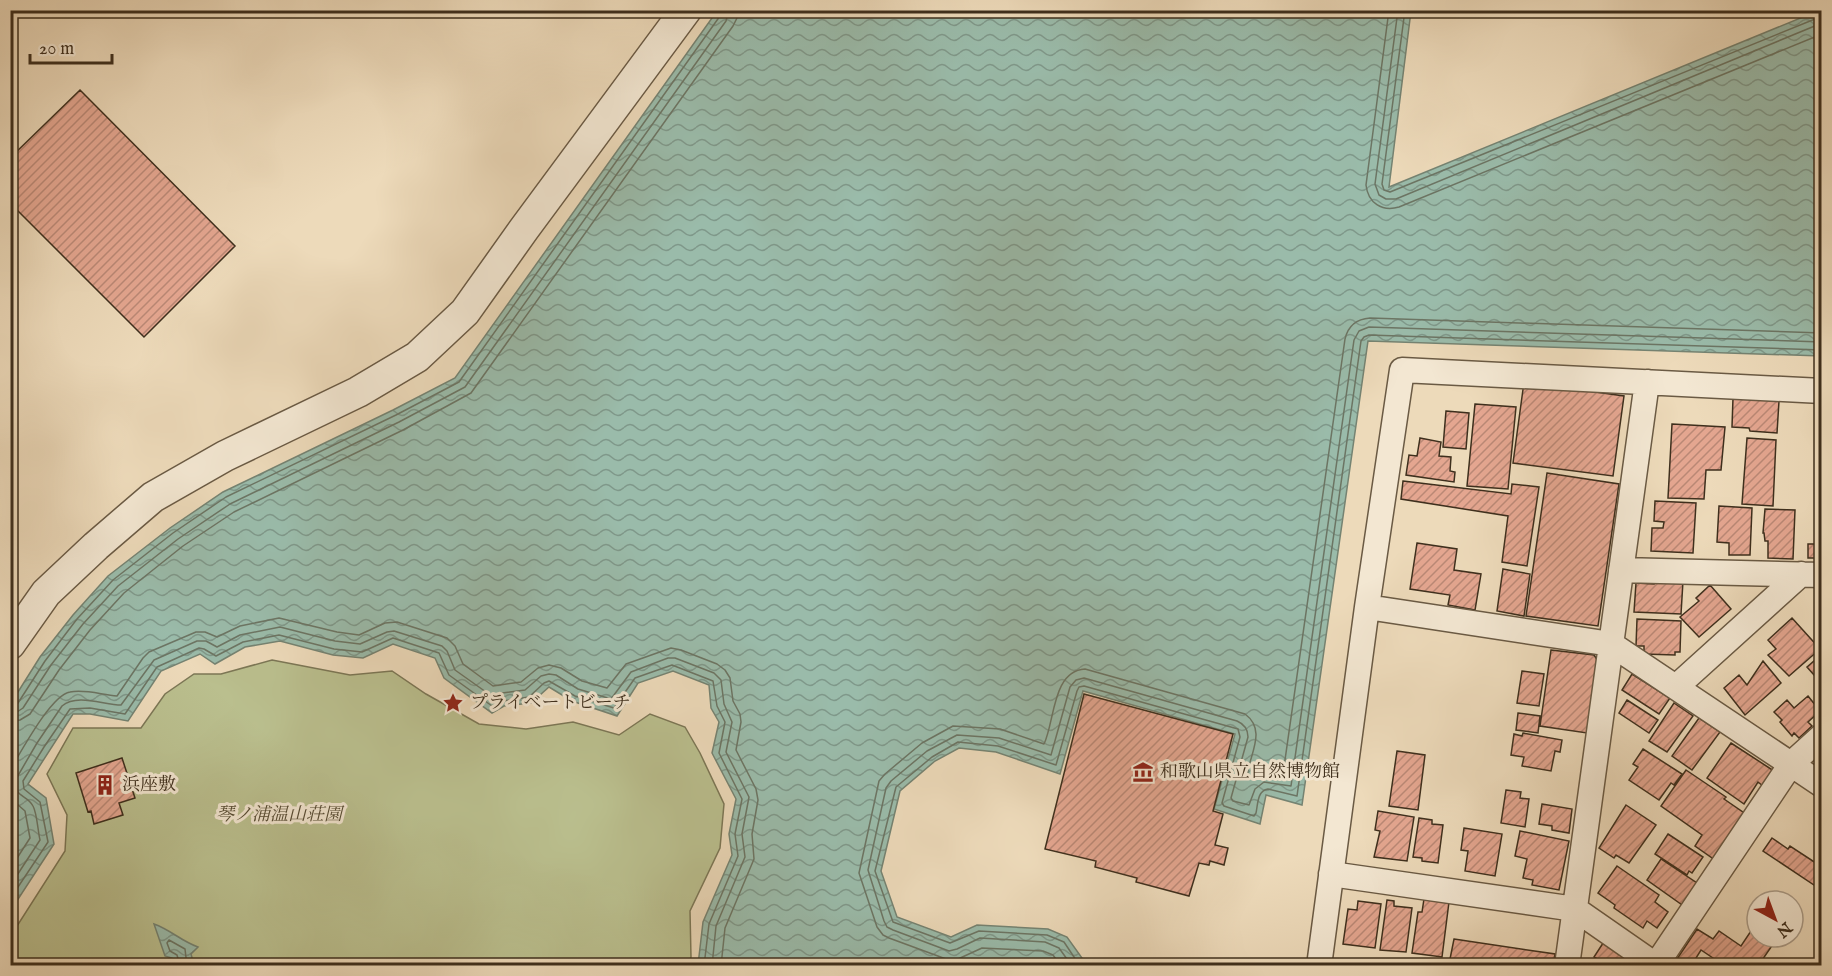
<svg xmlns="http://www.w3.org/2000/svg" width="1832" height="976" font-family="'IM FELL English','Noto Serif JP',serif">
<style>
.garden{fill:#babf8e;stroke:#7c7756;stroke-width:1.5}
.water{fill:url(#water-waves);stroke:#758372;stroke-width:1.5}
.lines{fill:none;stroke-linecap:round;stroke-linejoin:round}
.shore{stroke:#6c7564;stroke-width:1.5}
.building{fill:url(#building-hatch);stroke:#3e2f1d;stroke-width:1.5}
.minor-casing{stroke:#6a5a44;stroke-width:27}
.tertiary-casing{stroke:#6a5a44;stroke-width:33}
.minor{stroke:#f3e7d2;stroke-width:24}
.tertiary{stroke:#f3e7d2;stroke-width:30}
.labels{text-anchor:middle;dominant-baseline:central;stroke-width:6;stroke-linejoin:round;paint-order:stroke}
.poi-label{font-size:18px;fill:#3e2f1d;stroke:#f3e7d2;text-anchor:start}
.park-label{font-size:18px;font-style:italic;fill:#574c34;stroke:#f3e7d2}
</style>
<defs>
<pattern id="water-waves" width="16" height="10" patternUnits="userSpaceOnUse" patternTransform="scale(1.5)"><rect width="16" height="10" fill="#9abbaa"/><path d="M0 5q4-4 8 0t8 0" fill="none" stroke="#7f988a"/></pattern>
<pattern id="building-hatch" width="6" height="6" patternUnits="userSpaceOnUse" patternTransform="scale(1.5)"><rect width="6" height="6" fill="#e4a690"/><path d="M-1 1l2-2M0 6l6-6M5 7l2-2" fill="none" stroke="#ba8875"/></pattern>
</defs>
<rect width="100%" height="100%" fill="#eddaba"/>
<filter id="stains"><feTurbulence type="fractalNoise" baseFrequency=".00333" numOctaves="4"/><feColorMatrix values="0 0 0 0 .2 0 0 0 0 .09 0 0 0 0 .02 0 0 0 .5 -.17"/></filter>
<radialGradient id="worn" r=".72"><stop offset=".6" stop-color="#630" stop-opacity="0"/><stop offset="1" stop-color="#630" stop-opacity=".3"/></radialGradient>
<!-- garden -->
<path class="garden" d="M272,660L350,675L392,671L426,694L479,724L526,729L573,722L619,735L650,714L685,727L700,753L724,804L720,848L690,911L691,957L688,965L11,966L10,937L65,851L67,815L47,774L73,728H141L165,694L194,674H221Z"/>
<!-- water -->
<path class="water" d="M717,11H1411L1389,187L1815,12H1821V356L1368,341L1302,805L1266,795L1260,824L1214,809L1235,734L1083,691L1060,774L996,752L959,748L935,761L900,791L881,871L897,917L951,937L977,925L1048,929L1067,937L1087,965H698L703,922L732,855L729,834L736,799L712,753L719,722L711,708L709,685L673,671L638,683L617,716L572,701L549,687L531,703L504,706L492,713L444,678L435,658L393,644L363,658L333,655L280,641L245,647L215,664L200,654L161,671L128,721L90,714H73L28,784L46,798L54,844L11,910V703L40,657L73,615L108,576L170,528L223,492L393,410L455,378Z
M154,924C171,930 181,941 198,947L191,954L194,965H175L172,958L165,956Z"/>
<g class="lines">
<!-- shore -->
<path class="shore" d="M1389,10L1366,185C1368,203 1382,212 1399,207L1822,34
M1398,10L1375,184L1379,195L1386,199H1396L1822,23
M1405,10L1382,184L1384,190L1390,192L1815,19L1819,15V10
M10,705L18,703L45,661L77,619L113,580L173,533L226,497L396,415L459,382L720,16L721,10
M10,713L17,712L23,708L51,665L83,624L118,586L178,539L230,504L399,422L465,387L726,21L729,10
M10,722L20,720L30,714L59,670L90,630L124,593L183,546L234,512L403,430L471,393L733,26L737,18L738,10
M10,770C21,752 51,695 70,692C86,689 102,695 117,696L143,658L149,652L196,632H205L217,637L240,626L279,618L337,632L359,635L385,623L397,622L447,638L455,646L463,664L493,686L521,682L538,668L549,665L561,668L582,681L607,688L626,664L671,648L681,650L717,664L725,670L730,678L733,701L740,714L741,722L736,750L756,789L758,800L752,834L754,859L725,928L721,966
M10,798L25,811L30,838L10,869
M10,886L40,840C38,832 37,813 33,806C27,794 13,798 16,779L37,743L62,706C77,693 104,705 121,705L154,660L197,641H206L217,647L240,635L280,627L335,641L360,644L387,632L394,631L442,646L447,651L455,670L493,697L502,693L525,690L541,676L549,674L556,675L578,689L611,699L631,672L668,658H675L714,673L721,680L724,704L732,722L726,752L749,797L742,834L745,857L716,926L712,966
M10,899L48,842L40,802L24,789L23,781L44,747L70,709L90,708L125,714L157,667L199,648L204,649L216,656L243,642L279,635L334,649L362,652L393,638L439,653L449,675L492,706L503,701L529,697L544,683L549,681L575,696L614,708L635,678L672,665L713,681L717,706L725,722L719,753L742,799L735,834L738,856L709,924L704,966
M180,966L177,955L170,951L167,943L169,940L185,949L187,966
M1061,966L1053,955L1043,951L982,948L958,959H946L889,938L883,935L877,927L859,873L879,781L885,774L922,743L953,726L1000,729L1044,744C1055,721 1052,671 1085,669L1245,714C1268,731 1248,756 1247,778L1251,779C1263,771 1271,775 1283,774L1345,339C1348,326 1356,319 1370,318L1822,333
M1072,966L1059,948L1045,942L980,938L957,949L949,951L893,930L887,927L884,921L868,870L886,788L891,781L927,751L957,735L999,738L1051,755L1070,687L1076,680L1084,678L1237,721C1244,724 1248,729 1248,737L1231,798L1233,801L1249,805L1255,789L1264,782L1291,786L1354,340L1359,331L1369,327L1822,342
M1080,966L1064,942L1047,935L979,931L950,943L893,922L875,871L896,787L932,757L958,742L998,746L1056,765L1077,691L1079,687L1084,686L1238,729L1240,737L1222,803L1224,806L1254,816L1256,813C1258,804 1257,791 1268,789L1297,796L1361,341L1364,337L1369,335L1822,350"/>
</g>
<!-- building -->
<path class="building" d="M80,90L235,246L144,337L10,203V158Z
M1524,382L1624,396L1613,476L1513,463Z
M1733,398L1779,401L1777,433L1750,431L1749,428L1732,427Z
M1475,404L1516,407L1508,489L1467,486Z
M1446,411L1469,413L1466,449L1443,447Z
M1672,424L1725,427L1721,470H1706L1704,499L1668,498Z
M1420,438L1441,442L1439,456L1451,457L1450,471L1455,472L1454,482L1406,475L1409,455L1417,456Z
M1747,438L1776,440L1773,506L1742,504Z
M1547,473L1619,484L1598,626L1526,616Z
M1403,481L1511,494L1512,484L1539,487L1527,566L1502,562L1508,516L1401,499Z
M1655,501L1696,503L1693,553L1651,551L1652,528H1663L1664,522L1654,521Z
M1719,506L1752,508L1750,555H1729V543L1717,542Z
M1817,508H1822V553H1817V558H1808V544H1815Z
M1765,509L1795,510L1793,559L1768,558V541H1765L1764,533H1763Z
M1417,543L1457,549L1454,570L1481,574L1475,610L1448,605L1450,595L1410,589Z
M1503,569L1530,574L1524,616L1497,611Z
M1654,579L1683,581L1681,614L1634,612L1636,583L1654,584Z
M1710,585L1731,609L1699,637L1680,617L1699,601L1696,598Z
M1792,618L1820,649L1789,676L1768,655L1776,649L1768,640Z
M1637,619L1681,621L1680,652H1675V655L1644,654V646H1636Z
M1551,650L1594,655L1598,661L1587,733L1540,726Z
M1822,654V684L1807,667Z
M1763,661L1781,683L1745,715L1724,688L1739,675L1747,685Z
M1522,671L1544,674L1539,706L1517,703Z
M1632,674L1670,698L1659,714L1622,690Z
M1084,694L1233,734L1213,811L1223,814L1215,845L1228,848L1224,865L1210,861L1209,865L1199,863L1189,896L1136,882L1137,878L1095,867L1096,861L1045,849Z
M1808,696L1820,711L1808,722L1812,726L1799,738L1794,733L1792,736L1780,722L1782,720L1774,712L1787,700L1794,708Z
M1627,700L1658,720L1649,733L1619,713Z
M1674,703L1693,716L1667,752L1649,741Z
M1518,713L1540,716L1538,733L1516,730Z
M1699,718L1720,732L1692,770L1672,756Z
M1523,733L1562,740L1560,752L1555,751L1551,771L1522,766L1524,757L1511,755L1514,734L1522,736Z
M1731,743L1774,771L1763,786L1758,782L1744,804L1707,778Z
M1643,749L1682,774L1674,785L1671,783L1659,800L1629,780L1638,767L1633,764Z
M1397,751L1425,755L1418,810L1389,806Z
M122,758L135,798L119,803L123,815L94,824L91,811L88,812L76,773Z
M1686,770L1726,797L1724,799L1750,817L1715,860L1695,846L1702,835L1661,806Z
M1506,790L1521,792L1520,798L1529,799L1525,827L1501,823Z
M1542,804L1572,809L1569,833L1552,830V826L1539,824Z
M1626,805L1656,825L1629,863L1616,855L1614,858L1599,848Z
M1378,811L1414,817L1407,861L1374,857L1380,831L1375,830Z
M1419,818L1432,820V824L1443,825L1438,863L1422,861V858L1413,857Z
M1464,828L1502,834L1495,876L1465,871L1468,851L1461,850Z
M1520,831L1569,841L1559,890L1532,885L1533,880L1523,878L1527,859L1515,856Z
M1668,834L1703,857L1692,873L1689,871L1687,875L1655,854Z
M1772,838L1788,849L1790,846L1822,867V874L1814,885L1763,851Z
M1661,859L1700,885L1685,907L1647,880Z
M1617,866L1659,895L1655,902L1668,912L1657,928L1647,921L1643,928L1614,908L1615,905L1598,893Z
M1424,899L1449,902L1442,957L1412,953L1418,912H1422Z
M1387,900L1394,901V906L1412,908L1406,952L1380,950Z
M1358,901L1381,904L1375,948L1343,944L1348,909L1357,910Z
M1757,922V937H1778L1758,966H1725L1701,950L1691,966L1677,965V959L1697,929L1713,939L1719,931L1741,946Z
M1454,939L1555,954L1553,966H1495L1450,959Z
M1605,940L1631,959L1626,966H1591L1596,958L1594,957Z"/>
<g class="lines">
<!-- minor casing -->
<g class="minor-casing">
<path id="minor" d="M1621,570L1822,575
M1367,607L1611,644L1822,785
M1676,687L1801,574
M1331,874L1575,909L1657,966
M1656,965L1791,764L1822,736
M1319,966L1367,607L1402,370L1822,391
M1567,966L1647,382"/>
</g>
<!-- tertiary casing -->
<g class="tertiary-casing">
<path id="tertiary" d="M10,644L46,593L96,546L153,497L225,456L358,392L417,357L465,312L524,229L686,10"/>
</g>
<!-- minor -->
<use href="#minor" class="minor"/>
<!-- tertiary -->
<use href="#tertiary" class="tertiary"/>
</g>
<!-- icons -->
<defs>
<g id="sight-bare" transform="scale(1.62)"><path d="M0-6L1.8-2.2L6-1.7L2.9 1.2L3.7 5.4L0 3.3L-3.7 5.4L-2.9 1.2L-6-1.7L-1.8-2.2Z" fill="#8f2418" stroke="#f3e7d2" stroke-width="2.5" paint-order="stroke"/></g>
<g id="museum-bare" transform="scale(1.62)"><path d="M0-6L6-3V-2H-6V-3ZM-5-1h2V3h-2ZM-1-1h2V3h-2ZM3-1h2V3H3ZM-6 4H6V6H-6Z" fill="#8f2418" stroke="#f3e7d2" stroke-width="2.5" paint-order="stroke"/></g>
<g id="building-bare" transform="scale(1.62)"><path d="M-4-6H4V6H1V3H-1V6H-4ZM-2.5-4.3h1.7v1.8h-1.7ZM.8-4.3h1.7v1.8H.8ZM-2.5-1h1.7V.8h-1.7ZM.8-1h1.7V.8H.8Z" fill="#8f2418" stroke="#f3e7d2" stroke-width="2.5" paint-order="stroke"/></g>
</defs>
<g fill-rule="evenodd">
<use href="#sight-bare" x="453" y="703"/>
<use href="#museum-bare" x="1143" y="772"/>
<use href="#building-bare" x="105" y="785"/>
</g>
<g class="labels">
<!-- poi labels -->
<g class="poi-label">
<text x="470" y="703">プライベートビーチ</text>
<text x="1160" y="772">和歌山県立自然博物館</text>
<text x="122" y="785">浜座敷</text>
</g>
<!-- park labels -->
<g class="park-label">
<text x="279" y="815">琴ノ浦温山荘園</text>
</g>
</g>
<!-- margin -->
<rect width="1832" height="976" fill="none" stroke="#eddaba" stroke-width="36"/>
<rect x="12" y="12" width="1808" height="952" fill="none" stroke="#3e2f1d" stroke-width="3"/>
<rect x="18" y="18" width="1796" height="940" fill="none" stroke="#3e2f1d" stroke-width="1.5"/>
<!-- north arrow -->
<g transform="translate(1775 919) rotate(139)"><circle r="28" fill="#f3e7d2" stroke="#ab9d8a" stroke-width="1.5"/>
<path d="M0-4.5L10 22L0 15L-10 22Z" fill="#8f2418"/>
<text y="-9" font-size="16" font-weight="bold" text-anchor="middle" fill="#3e2f1d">N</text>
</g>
<!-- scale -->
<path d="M30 54v9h82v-9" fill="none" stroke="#3e2f1d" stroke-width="3"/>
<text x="39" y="54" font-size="18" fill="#3e2f1d" stroke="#f3e7d2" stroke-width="4.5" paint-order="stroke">20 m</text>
<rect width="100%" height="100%" filter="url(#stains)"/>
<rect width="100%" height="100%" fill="url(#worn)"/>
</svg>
